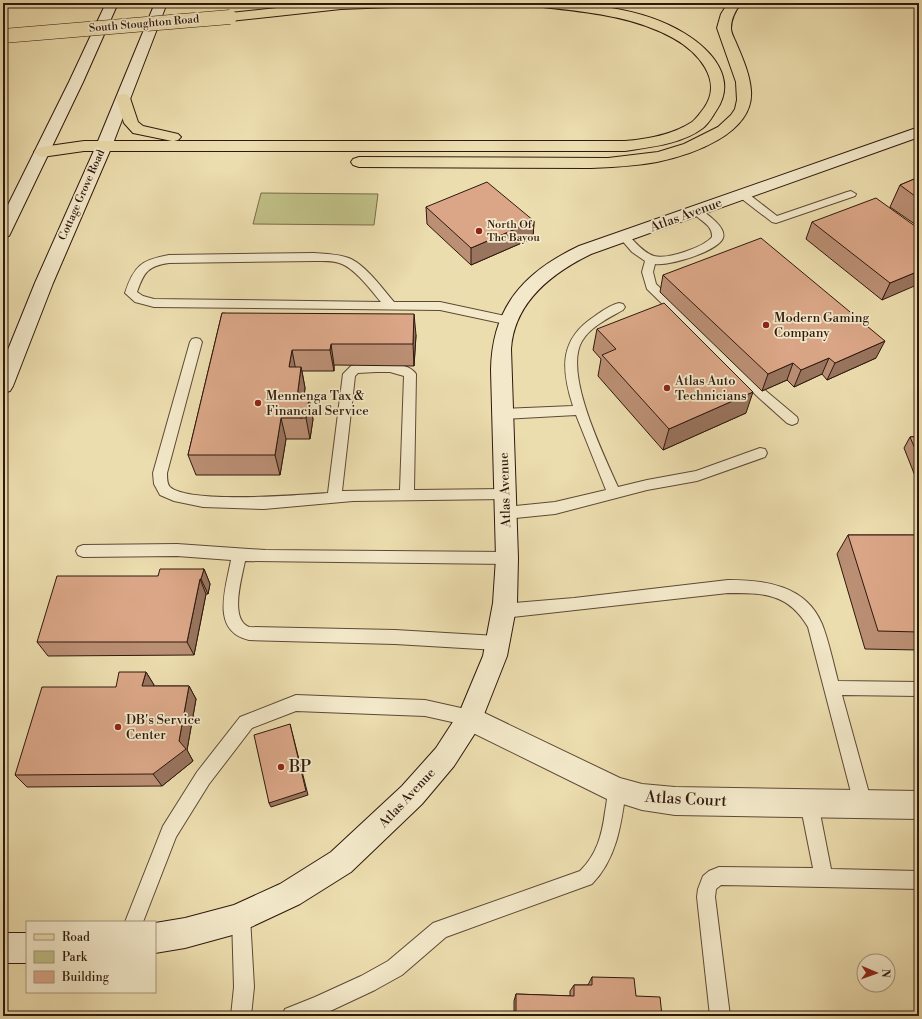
<svg xmlns="http://www.w3.org/2000/svg" width="922" height="1019" font-family="'Libre Bodoni',serif">
<style>
.green{fill:#bfbf85;stroke:#776c49}
.lines{fill:none;stroke-linecap:round;stroke-linejoin:round}
.lane-casing{stroke:#5e4935;stroke-width:2}
.street-casing{stroke:#5e4935;stroke-width:2}
.secondary-casing{stroke:#2f180d;stroke-width:2}
.primary-casing{stroke:#2f180d;stroke-width:2}
.lane{fill:#f3e9ca;fill-rule:evenodd}
.street{fill:#f3e9ca;fill-rule:evenodd}
.secondary{fill:#f3e9ca;fill-rule:evenodd}
.primary{fill:#ecddae;fill-rule:evenodd}
.primary-bridge-casing{stroke:#2f180d;stroke-width:15;stroke-linecap:butt}
.primary-bridge{stroke:#ecddae;stroke-width:14}
.wall{fill:#bb8f74;stroke:#2f180d}
.shaded-wall{fill:#99745e;stroke:#2f180d}
.building{fill:#daa687;stroke:#2f180d}
.poi-dot{fill:#8f2418;stroke:#f3e9ca;stroke-width:1.5}
.labels{text-anchor:middle;dominant-baseline:central;stroke-width:3.5;stroke-linejoin:round;paint-order:stroke}
.far-street-label{font-size:11px;fill:#2f180d;stroke:#f3e9ca}
.far-poi-label{font-size:11px;fill:#2f180d;stroke:#f3e9ca;text-anchor:start}
.street-label{font-size:13px;fill:#2f180d;stroke:#f3e9ca}
.poi-label{font-size:13px;fill:#2f180d;stroke:#f3e9ca;text-anchor:start}
.near-poi-label{font-size:16px;fill:#2f180d;stroke:#f3e9ca;text-anchor:start}
.near-street-label{font-size:16px;fill:#2f180d;stroke:#f3e9ca}
</style>
<rect width="100%" height="100%" fill="#ecddae"/>
<filter id="stains"><feTurbulence type="fractalNoise" baseFrequency=".005" numOctaves="4"/><feColorMatrix values="0 0 0 0 .2 0 0 0 0 .09 0 0 0 0 .02 0 0 0 .5 -.17"/></filter>
<radialGradient id="worn" r=".72"><stop offset=".6" stop-color="#630" stop-opacity="0"/><stop offset="1" stop-color="#630" stop-opacity=".3"/></radialGradient>
<!-- green -->
<path class="green" d="M261,193L378,194L374,225L253,224Z"/>
<g class="lines">
<!-- lane casing -->
<g class="lane-casing">
<path id="lane" d="M742,191L746,192L777,216L847,192L851,191L856,194L855,196L776,223L772,222L738,196L737,194L738,192Z
M696,208C703,210 711,217 716,222C720,226 725,232 723,238C717,252 669,266 655,264L653,272L656,284L766,391L797,417L798,420L797,423L792,425L787,423L758,397L647,289L642,272L645,261L632,252L619,237L620,235H628C635,242 644,253 654,256C667,260 704,247 712,237C713,224 698,220 691,211Z
M314,253C326,254 340,254 351,259C367,267 382,288 394,302H440L510,317L514,318L516,321L514,324L510,325L440,310L154,307L135,302L125,293C134,266 141,260 169,255ZM314,261C323,261 334,260 342,264C356,270 371,290 381,302L154,299L143,296L137,292C144,272 148,266 169,263Z
M619,303L623,304L625,307L623,310C609,318 591,326 582,341C563,373 604,455 618,487L647,480L696,471L760,448L765,449L767,453L765,457L697,481L647,490L555,514L505,519L500,517L498,513L500,509L505,507L555,502L606,490L576,415L502,419L497,417L496,414L497,411L502,409L573,406C561,369 559,339 595,316C602,311 610,305 619,303Z
M196,338L200,339L202,342L167,473C167,478 167,484 170,487C189,504 300,495 328,493L343,374L351,366L355,365C370,364 407,359 416,374L414,490L505,489L510,490L512,494L510,498L505,499L353,501L264,509L203,507L174,501L160,495L154,484L153,473L190,342L192,339ZM376,372H390L404,376L400,490L342,491L355,376L358,373Z
M177,544L265,550L507,552L512,554L514,558L512,562L507,564L245,561C242,577 229,619 249,627L395,630L497,636L502,638L505,643L502,648L497,650L395,644L249,640C210,631 226,588 231,560L177,556L83,557L78,555L76,551L78,547L83,545Z
M728,580C765,580 806,585 822,624C829,642 833,662 838,681L919,682V696L842,695L872,804L869,810L863,813L857,810L854,804L808,627C788,593 764,593 728,593L503,618L498,616L495,611L498,606L503,604L574,598Z
M296,695L425,700L470,710L476,713L478,718L476,723L470,726L425,716L296,711L252,728L209,784L176,837L143,922H125L163,826L197,772L240,717Z
M617,782L623,784L626,790C621,825 617,858 592,884L446,937L402,975L375,990L326,1013L319,1016H282L285,1009L315,997L361,976L388,961L433,923L580,871C597,854 602,835 605,812C607,802 607,793 611,784Z
M809,794L815,797L818,803L831,869L919,871V889L721,885L716,889L715,897L730,1016H710L697,897L698,889L703,876L709,871L719,867L813,868L800,803L803,797Z
M241,908L248,910L250,917L254,987L251,1016H231L234,987L232,917L234,910Z"/>
</g>
<!-- street casing -->
<g class="street-casing">
<path id="street" d="M470,706L620,778L642,784L675,787L919,791V819L675,815L642,810L607,799L461,727L457,718L461,709Z"/>
</g>
<!-- secondary casing -->
<g class="secondary-casing">
<path id="secondary" d="M106,3H118L83,82L11,232L9,236L3,237V215L69,82Z
M155,3H167L112,146L53,283L13,386L10,391L3,393V362L35,283L96,146Z
M919,127V137L591,254C552,273 514,302 511,349L518,558L517,603L507,656L479,727L454,766L422,804L351,872L300,904L236,934L185,948L155,953V923L185,918L234,905L280,884L331,852L402,786L436,748L460,711L483,656L493,603L496,558L491,370C492,307 524,272 579,246Z
M3,933H27V963H3Z"/>
</g>
<!-- primary casing -->
<g class="primary-casing">
<path id="primary" d="M322,3H398L397,6L392,7L341,9L230,21L225,20L223,17L225,14L230,13Z
M537,3C586,3 641,7 684,33C712,50 738,79 716,111C712,117 709,123 703,128C682,144 651,147 625,151H84L42,157L37,155L34,152L37,149L42,147L84,141H172L133,133L124,123L116,98L118,95L123,94L128,95L130,98L138,122L143,126L178,134L181,137L178,140L174,141H625C648,139 672,135 692,122C697,118 700,113 704,108C724,80 697,51 673,38C633,16 587,12 543,7L538,6Z
M728,3H741C736,10 731,18 731,28C731,34 735,39 737,45C743,59 750,75 751,91C754,134 691,155 657,162C635,166 613,167 591,168L359,167L353,165L351,162L353,159L359,157L608,158L658,152L684,144L718,127L731,115L735,109L737,100L736,82L717,28L721,14Z"/>
</g>
<!-- lane -->
<use href="#lane" class="lane"/>
<!-- street -->
<use href="#street" class="street"/>
<!-- secondary -->
<use href="#secondary" class="secondary"/>
<!-- primary -->
<use href="#primary" class="primary"/>
<!-- primary-bridge casing -->
<g class="primary-bridge-casing">
<path id="primary-bridge" d="M3,36L230,17"/>
</g>
<!-- primary-bridge -->
<use href="#primary-bridge" class="primary-bridge"/>
</g>
<!-- wall -->
<path class="wall" d="M919,177V227L890,207L900,185Z
M426,207L534,221L533,238L471,265L427,224Z
M812,222L919,229L882,300L806,239Z
M663,275L876,358L827,380L822,374L794,387L787,380L762,391L660,292Z
M222,313L416,335L414,366L334,365V371H302L305,388L304,398L313,419L310,439H286L280,475H196L188,455Z
M597,329L746,413L663,450L598,376L601,359L593,350Z
M919,436V486L904,448L910,437Z
M848,535H919V650L865,649L837,554Z
M204,569L210,584L208,594H206L194,655L48,656L37,642L158,576Z
M146,672L154,685L153,686H189L196,699L187,750L193,761L162,786L27,787L15,775L116,687Z
M592,977L636,996L662,1016H514V1001L516,994L570,996V991L574,985H588Z"/>
<!-- shaded-wall -->
<path class="shaded-wall" d="M534,221L533,238L471,265V248Z
M919,271V284L882,300L890,283Z
M414,314L416,335L414,366L413,344Z
M885,341L876,358L827,380L835,363Z
M331,344L334,365V371L330,350Z
M292,350L296,371L289,367Z
M829,358L822,374L794,387L801,370Z
M793,363L787,380L762,391L768,374Z
M301,367L305,388L301,419L297,398Z
M753,392L746,413L663,450L669,429Z
M309,398L313,419L310,439L306,418Z
M281,418L286,439L280,475L275,455Z
M204,569L210,584L208,594L201,579Z
M200,579L206,594L194,655L187,642Z
M146,672L154,685L151,699L142,686Z
M189,686L196,699L187,750L193,761L162,786L153,774L179,741Z
M290,724L308,795L271,807L269,803Z"/>
<!-- building -->
<path class="building" d="M919,177V199L900,185Z
M487,182L534,221L471,248L426,207Z
M876,198L919,229V271L890,283L812,222Z
M761,238L885,341L835,363L829,358L801,370L793,363L768,374L663,275Z
M664,303L753,392L669,429L602,355L616,349L597,329Z
M222,313L414,314L413,344H331L330,350H292L289,367H301L297,398H309L306,418H281L275,455H188Z
M919,436V458L910,437Z
M848,535H919V632L878,631Z
M160,569H204L201,579H200L187,642H37L57,576H158Z
M119,672H146L142,686H189L179,741L186,749L153,774L15,775L42,687H116Z
M290,724L306,791L269,803L254,735Z
M592,977L634,978L636,996L660,997L662,1016H516V994L574,996V985H592Z"/>
<!-- markers -->
<g class="poi-dot">
<circle cx="479" cy="231" r="4"/>
<circle cx="766" cy="325" r="4"/>
<circle cx="667" cy="388" r="4"/>
<circle cx="258" cy="403" r="4"/>
<circle cx="118" cy="727" r="4"/>
<circle cx="281" cy="767" r="4"/>
</g>
<g class="labels">
<!-- far-street labels -->
<g class="far-street-label">
<text transform="translate(144 24) rotate(-5)">South Stoughton Road</text>
<text transform="translate(82 195) rotate(-66)">Cottage Grove Road</text>
</g>
<!-- far-poi labels -->
<g class="far-poi-label">
<text x="487" y="225">North Of<tspan x="487" dy="13">The Bayou</tspan></text>
</g>
<!-- street labels -->
<g class="street-label">
<text transform="translate(686 215) rotate(-20)">Atlas Avenue</text>
<text transform="translate(505 490) rotate(-92)">Atlas Avenue</text>
<text transform="translate(407 798) rotate(-47)">Atlas Avenue</text>
</g>
<!-- poi labels -->
<g class="poi-label">
<text x="774" y="318">Modern Gaming<tspan x="774" dy="15">Company</tspan></text>
<text x="675" y="381">Atlas Auto<tspan x="675" dy="15">Technicians</tspan></text>
<text x="266" y="396">Mennenga Tax &amp;<tspan x="266" dy="15">Financial Service</tspan></text>
<text x="126" y="720">DB's Service<tspan x="126" dy="15">Center</tspan></text>
</g>
<!-- near-poi labels -->
<g class="near-poi-label">
<text x="289" y="767">BP</text>
</g>
<!-- near-street labels -->
<g class="near-street-label">
<text transform="translate(686 799) rotate(3)">Atlas Court</text>
</g>
</g>
<!-- margin -->
<rect width="922" height="1019" fill="none" stroke="#ecddae" stroke-width="16"/>
<rect x="4" y="4" width="914" height="1011" fill="none" stroke="#2f180d" stroke-width="2"/>
<rect x="8" y="8" width="906" height="1003" fill="none" stroke="#2f180d"/>
<!-- legend -->
<rect x="26" y="921" width="130" height="72" fill="#f3e9ca" stroke="#a5957e"/>
<rect x="34" y="934" width="20" height="6" fill="#ecddae" stroke="#a5957e"/>
<text x="62" y="941" font-size="12" fill="#2f180d">Road</text>
<rect x="34" y="951" width="20" height="12" fill="#bfbf85" stroke="#a5957e"/>
<text x="62" y="961" font-size="12" fill="#2f180d">Park</text>
<rect x="34" y="971" width="20" height="12" fill="#daa687" stroke="#a5957e"/>
<text x="62" y="981" font-size="12" fill="#2f180d">Building</text>
<!-- north arrow -->
<g transform="translate(876 973) rotate(92)"><circle r="19" fill="#f3e9ca" stroke="#a5957e"/>
<path d="M0-3L7 15L0 10L-7 15Z" fill="#8f2418"/>
<text y="-6" font-size="11" font-weight="bold" text-anchor="middle" fill="#2f180d">N</text>
</g>
<rect width="100%" height="100%" filter="url(#stains)"/>
<rect width="100%" height="100%" fill="url(#worn)"/>
</svg>
